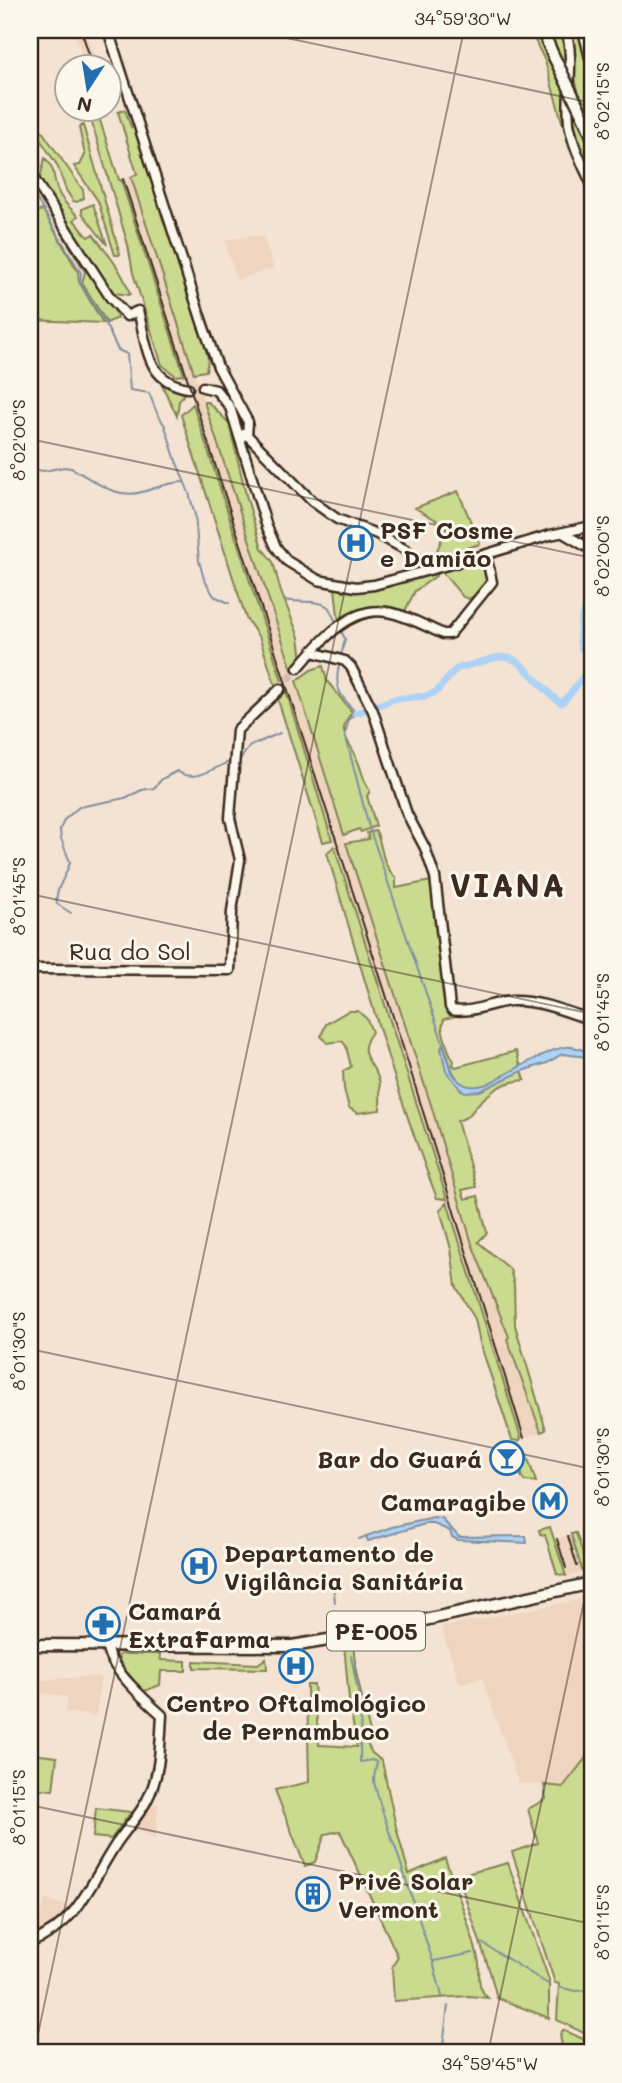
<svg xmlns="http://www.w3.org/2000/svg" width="622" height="2083" font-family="Mali,sans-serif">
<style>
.built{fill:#efd5c0}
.green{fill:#cada8e;stroke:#828256;stroke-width:2}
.water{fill:#add2f6;stroke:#7f8fa0;stroke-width:2}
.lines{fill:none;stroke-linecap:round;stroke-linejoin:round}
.stream{stroke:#7f8fa0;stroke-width:2}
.canal{stroke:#add2f6;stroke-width:7}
.minor-tunnel{stroke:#cfbeae;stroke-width:8;stroke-dasharray:8 4;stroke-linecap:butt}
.minor-casing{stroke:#3b2a1e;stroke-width:13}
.major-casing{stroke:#3b2a1e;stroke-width:15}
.minor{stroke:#fbf7ec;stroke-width:8}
.major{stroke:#fbf7ec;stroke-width:10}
.rail{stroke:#3b2a1e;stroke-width:2}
.major-bridge-casing{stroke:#3b2a1e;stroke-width:15;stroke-linecap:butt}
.major-bridge{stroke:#fbf7ec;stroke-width:10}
.ticks{fill:none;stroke:#3b2a1e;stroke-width:2;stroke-opacity:0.45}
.labels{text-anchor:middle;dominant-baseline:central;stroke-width:6;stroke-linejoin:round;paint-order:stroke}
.shield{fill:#fbf7ec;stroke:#75685c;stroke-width:2}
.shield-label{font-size:23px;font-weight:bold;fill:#3b2a1e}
.poi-label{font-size:24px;font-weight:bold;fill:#3b2a1e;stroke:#fbf7ec;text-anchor:start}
.street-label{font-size:24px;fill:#3b2a1e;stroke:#fbf7ec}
.district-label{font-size:32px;font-weight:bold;letter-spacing:2px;fill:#3b2a1e;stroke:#fbf7ec}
.neatline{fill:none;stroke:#3b2a1e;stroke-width:2.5}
.ticks-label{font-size:18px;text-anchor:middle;fill:#3b2a1e}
</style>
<rect width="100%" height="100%" fill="#f4e3d2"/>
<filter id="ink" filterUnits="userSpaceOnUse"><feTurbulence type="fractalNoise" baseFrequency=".0143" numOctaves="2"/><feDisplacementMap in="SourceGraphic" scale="14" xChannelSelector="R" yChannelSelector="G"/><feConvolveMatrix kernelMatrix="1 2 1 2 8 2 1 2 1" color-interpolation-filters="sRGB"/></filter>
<g filter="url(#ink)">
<!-- built -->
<path class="built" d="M73,30H86L97,66H86Z
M131,177L431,1105L472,1244L509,1338L507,1340L541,1432L521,1438L286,691L121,180Z
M251,236H263L274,268L237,280L224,240Z
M571,1534L583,1573L567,1577L554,1540Z
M587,1598L592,1619V1737L590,1742L592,1750L563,1787L518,1783L482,1678L460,1684L441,1627Z
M101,1676L96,1716L66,1712L67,1697L40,1693L42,1680Z
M158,1804L156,1839L133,1829L150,1805Z
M45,1899L74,1908L65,1920L40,1937L34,1935Z"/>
<!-- green -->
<path class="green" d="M530,30H538L551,63L558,64L561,60L548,30H560L568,66L563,114L570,150L545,61Z
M570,30H578L592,85V125C585,110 577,93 575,76C572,60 575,45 570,30Z
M570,105L592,150V182L586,167Z
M125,110L131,127L135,128L206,344L208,359L206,371L194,373L131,177L137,174L118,112Z
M97,111L119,180H121L184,375L176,376L162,365L133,273L128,245L89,113Z
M30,114L83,190L84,198L77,202L73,201L66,190L57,165L30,124Z
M83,125L120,254L119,255H115L114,252L98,201L74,166L80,165L85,155L79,128Z
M45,158C55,167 53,177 57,189C61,200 70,208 78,216L74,220L88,237L93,234C107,253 123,271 130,294L128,295L115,293L109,289L61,210L30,166V163L40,178Z
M37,191L116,313L117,318L107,323L82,283L85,272Z
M93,204L107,245L82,213V209Z
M43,210L78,272L79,282L103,323L30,320V220L35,217L34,212Z
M158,377L187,390L179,401L177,416Z
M204,402H208L229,423L247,499L262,548L273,562L281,592L299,637L302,660L292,670Z
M193,404L283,684L275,685L260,639L246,618L181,415Z
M458,491L480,544L434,558L447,526L415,508Z
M485,562C490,580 486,589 469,599L463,597L441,571Z
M434,572L436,576L415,591L403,615L380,609L339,624L335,589H372Z
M323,666L327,681L352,712C335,734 349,738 357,759C362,770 363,781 370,791L367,796L376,826L361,832L359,829L344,835L296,681L311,670Z
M286,691L332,840L323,842L278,700Z
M376,831C384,850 380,862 396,878V888L431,881L446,1009L453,1017L444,1019L442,1028C445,1039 447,1051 454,1061L453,1065L456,1067L516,1051L525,1080C503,1082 495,1088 479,1103C470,1113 472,1116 457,1121L476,1187L462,1190L465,1199L478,1196L487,1233L478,1242L510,1269L514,1285L515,1325L546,1430L541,1432L507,1339L509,1337L472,1244L431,1105L346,843L369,839L367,833Z
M334,846L349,892L447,1199L437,1198C393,1085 362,969 327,853Z
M348,1011H358L367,1019L372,1032C355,1055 372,1059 379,1080C381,1089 380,1100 380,1110L358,1113L349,1108L344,1089L343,1071L351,1067L346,1046L342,1041L327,1043L321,1036L326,1024Z
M447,1202L521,1438L519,1441L512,1440L480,1343L475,1319L456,1286L451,1249L440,1210Z
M527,1455L536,1482L524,1481L521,1476L523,1458Z
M550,1527L566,1576L557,1574L545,1535L540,1534L539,1530Z
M576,1533L588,1568L587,1572L583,1573L571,1534Z
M353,1643L356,1672L371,1737L365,1740L372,1753L382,1761L396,1827L409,1874L445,1858C456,1891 470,1924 478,1958C482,1974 474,1985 488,1998L469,1996L394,2001L392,1967L398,1957L340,1831L325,1834L315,1862L305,1866L275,1790L309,1782L307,1685H314L319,1745L357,1747L349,1700L344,1644Z
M121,1654H160L161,1660L186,1661V1671H161L160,1685L142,1692L132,1682L121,1664L118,1656Z
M266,1658L267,1669L194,1668V1661L258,1664Z
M592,1750V2037L557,2020L559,1984L555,1983L512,1852L538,1843L528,1809L546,1799L544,1785L563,1787Z
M33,1754L57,1757L53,1790L30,1788Z
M96,1808L131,1812L111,1839L93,1837Z
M508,1863L549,1980V2018L497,1998L490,1972L458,1876Z
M563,2030L592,2043V2053H563L560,2034Z"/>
<!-- water -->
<path class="water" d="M443,1042C448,1067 455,1095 487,1084C506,1075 546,1050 565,1047C574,1046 584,1050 592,1055V1062L588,1057L562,1054L547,1063L522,1071L480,1091L466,1092L461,1090L446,1071L441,1049Z
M434,1518L442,1519L459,1537L526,1536L527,1543L458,1540L452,1537L450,1531L434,1524H425L368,1541L366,1536L392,1527Z"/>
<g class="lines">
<!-- stream -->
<path class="stream" d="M30,188L81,273L80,283L103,319L118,350L127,354L130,390L149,393L157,413L165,426L175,458L189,493L195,515L199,561L204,579L214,596L229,603
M30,469L44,471L64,467L71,468C94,480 115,500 142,492C157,488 168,482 184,482
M284,600C296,603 322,599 329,608C332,613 334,619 337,624
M340,629L345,639L341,656
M340,662C333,687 339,694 356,713L349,719L345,734L369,827L453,1072L457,1078
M241,758L250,746L280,733
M71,913L57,904C54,889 66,878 70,862L61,839L60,830L64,820L79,807L125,798L142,790L154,788L162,779L177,771C193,783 210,770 227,763
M359,1539L367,1536
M333,1585L335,1602
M351,1656L361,1707L360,1762L372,1760L377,1762C376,1768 374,1774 374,1780C374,1786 391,1840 395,1846L433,1962L442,1996
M482,1943L548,1984
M434,1961L473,1953
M562,1988L576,1991L592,1990
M442,2053L448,2006"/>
<!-- canal -->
<path class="canal" d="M592,607L585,609C580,617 578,642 582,649L592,651
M356,713L394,699L426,696L436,692L456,669L498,657L511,658L521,664L552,696L561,703C568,699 587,671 592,663"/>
<!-- minor-tunnel -->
<path class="minor-tunnel" d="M280,689L298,668"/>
<!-- minor casing -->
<g class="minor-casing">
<path id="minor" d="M108,30L203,325L218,367L248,422L247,436
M566,30C575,61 566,91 569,123C572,145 583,165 592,185
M30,173L110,297L127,316L138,311C148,346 145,381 188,388
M203,387L216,390L230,407L267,527L276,547L287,561L318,580L356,587L374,585L477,557L550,535L592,526
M245,433L312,501L337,519L377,534L406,550L417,559L432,562L463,557
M592,527L589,539L592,549
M563,533L592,550
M312,652L345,661L351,667L373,711L407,814L425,848L435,877L450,1007L452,1010C471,1014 492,1002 512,1001C540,1000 566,1012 592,1020
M298,668C319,643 350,605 387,612C406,615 425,626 443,634H450L492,582L486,555
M30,969L230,970L232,911L240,860L230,818L237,730L280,689
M30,1943C79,1923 89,1885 116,1844C126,1829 139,1816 147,1800C161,1774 160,1743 162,1715C145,1700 109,1668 106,1645"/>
</g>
<!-- major casing -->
<g class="major-casing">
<path id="major" d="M542,30L554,57
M584,30L592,62
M587,124L592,136
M30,1645L292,1646L352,1636L592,1583"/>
</g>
<!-- minor -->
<use href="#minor" class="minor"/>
<!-- major -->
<use href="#major" class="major"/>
<!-- rail -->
<path class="rail" d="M81,30L93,66
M123,179L408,1063L524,1438
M568,1536L577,1566
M557,1539L566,1568"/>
<!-- major-bridge casing -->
<g class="major-bridge-casing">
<path id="major-bridge" d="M554,57L587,124"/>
</g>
<!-- major-bridge -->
<use href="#major-bridge" class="major-bridge"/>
</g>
</g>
<!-- ticks -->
<path class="ticks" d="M249,30L592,103M30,439L592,558M30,894L592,1014M30,1349L592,1469M30,1805L592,1924M34,2053L464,30M488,2053L592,1564"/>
<!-- icons -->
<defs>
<g id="hospital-ring" transform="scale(1.75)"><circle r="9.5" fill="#fbf7ec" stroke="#1f6fb2" stroke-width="1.5"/><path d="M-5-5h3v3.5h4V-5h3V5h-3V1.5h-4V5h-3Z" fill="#1f6fb2"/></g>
<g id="bar-ring" transform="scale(1.75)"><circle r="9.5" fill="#fbf7ec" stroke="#1f6fb2" stroke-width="1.5"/><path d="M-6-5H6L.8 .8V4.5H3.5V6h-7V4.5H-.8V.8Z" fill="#1f6fb2"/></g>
<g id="metro-ring" transform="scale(1.75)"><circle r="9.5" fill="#fbf7ec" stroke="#1f6fb2" stroke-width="1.5"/><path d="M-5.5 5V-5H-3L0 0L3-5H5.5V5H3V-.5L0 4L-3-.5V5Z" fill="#1f6fb2"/></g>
<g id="pharmacy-ring" transform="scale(1.75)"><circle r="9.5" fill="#fbf7ec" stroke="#1f6fb2" stroke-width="1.5"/><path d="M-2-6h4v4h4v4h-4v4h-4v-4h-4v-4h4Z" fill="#1f6fb2"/></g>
<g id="building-ring" transform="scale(1.75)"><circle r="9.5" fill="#fbf7ec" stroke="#1f6fb2" stroke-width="1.5"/><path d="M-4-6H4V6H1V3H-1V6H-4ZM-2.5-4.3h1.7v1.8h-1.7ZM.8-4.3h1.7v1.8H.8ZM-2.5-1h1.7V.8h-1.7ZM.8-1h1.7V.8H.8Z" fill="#1f6fb2"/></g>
</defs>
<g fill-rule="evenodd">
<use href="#hospital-ring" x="356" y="543"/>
<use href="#bar-ring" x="507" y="1458"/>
<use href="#metro-ring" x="550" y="1501"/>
<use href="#hospital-ring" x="199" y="1566"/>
<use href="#pharmacy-ring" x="103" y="1624"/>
<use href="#hospital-ring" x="296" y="1666"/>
<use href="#building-ring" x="313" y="1894"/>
</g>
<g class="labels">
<!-- shield labels -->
<rect class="shield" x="327" y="1611.5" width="98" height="39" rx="5"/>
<g class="shield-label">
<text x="376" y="1631">PE-005</text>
</g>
<!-- poi labels -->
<g class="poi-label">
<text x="380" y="529">PSF Cosme<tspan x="380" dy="28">e Damião</tspan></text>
<text x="482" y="1458" text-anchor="end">Bar do Guará</text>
<text x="526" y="1501" text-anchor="end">Camaragibe</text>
<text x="224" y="1552">Departamento de<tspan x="224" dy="28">Vigilância Sanitária</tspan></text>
<text x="128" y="1610">Camará<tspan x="128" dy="28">ExtraFarma</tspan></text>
<text x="296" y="1702" text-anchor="middle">Centro Oftalmológico<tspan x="296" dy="28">de Pernambuco</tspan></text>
<text x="338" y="1880">Privê Solar<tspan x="338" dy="28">Vermont</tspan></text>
</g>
<!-- street labels -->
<g class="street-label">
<text x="130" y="950">Rua do Sol</text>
</g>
<!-- district labels -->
<g class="district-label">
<text x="508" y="884">VIANA</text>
</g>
</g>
<!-- margin -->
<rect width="622" height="2083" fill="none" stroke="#fbf7ec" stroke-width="77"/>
<!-- north arrow -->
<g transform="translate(88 88) rotate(192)"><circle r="33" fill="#fbf7ec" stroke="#aea59a" stroke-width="2"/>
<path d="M0-5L12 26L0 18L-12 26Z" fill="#1f6fb2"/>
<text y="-10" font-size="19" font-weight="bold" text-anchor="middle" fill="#3b2a1e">N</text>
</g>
<rect x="38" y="38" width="546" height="2006" class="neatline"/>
<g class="ticks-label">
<text x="463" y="25">34°59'30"W</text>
<text transform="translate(603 101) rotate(-90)" y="6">8°02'15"S</text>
<text transform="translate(19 440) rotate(-90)" y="6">8°02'00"S</text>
<text transform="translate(603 556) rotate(-90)" y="6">8°02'00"S</text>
<text transform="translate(19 896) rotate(-90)" y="6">8°01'45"S</text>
<text transform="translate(603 1012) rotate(-90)" y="6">8°01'45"S</text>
<text transform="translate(19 1351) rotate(-90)" y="6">8°01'30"S</text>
<text transform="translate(603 1467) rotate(-90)" y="6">8°01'30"S</text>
<text transform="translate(19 1807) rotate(-90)" y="6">8°01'15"S</text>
<text transform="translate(603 1922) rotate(-90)" y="6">8°01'15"S</text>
<text x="490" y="2070">34°59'45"W</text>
</g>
</svg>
